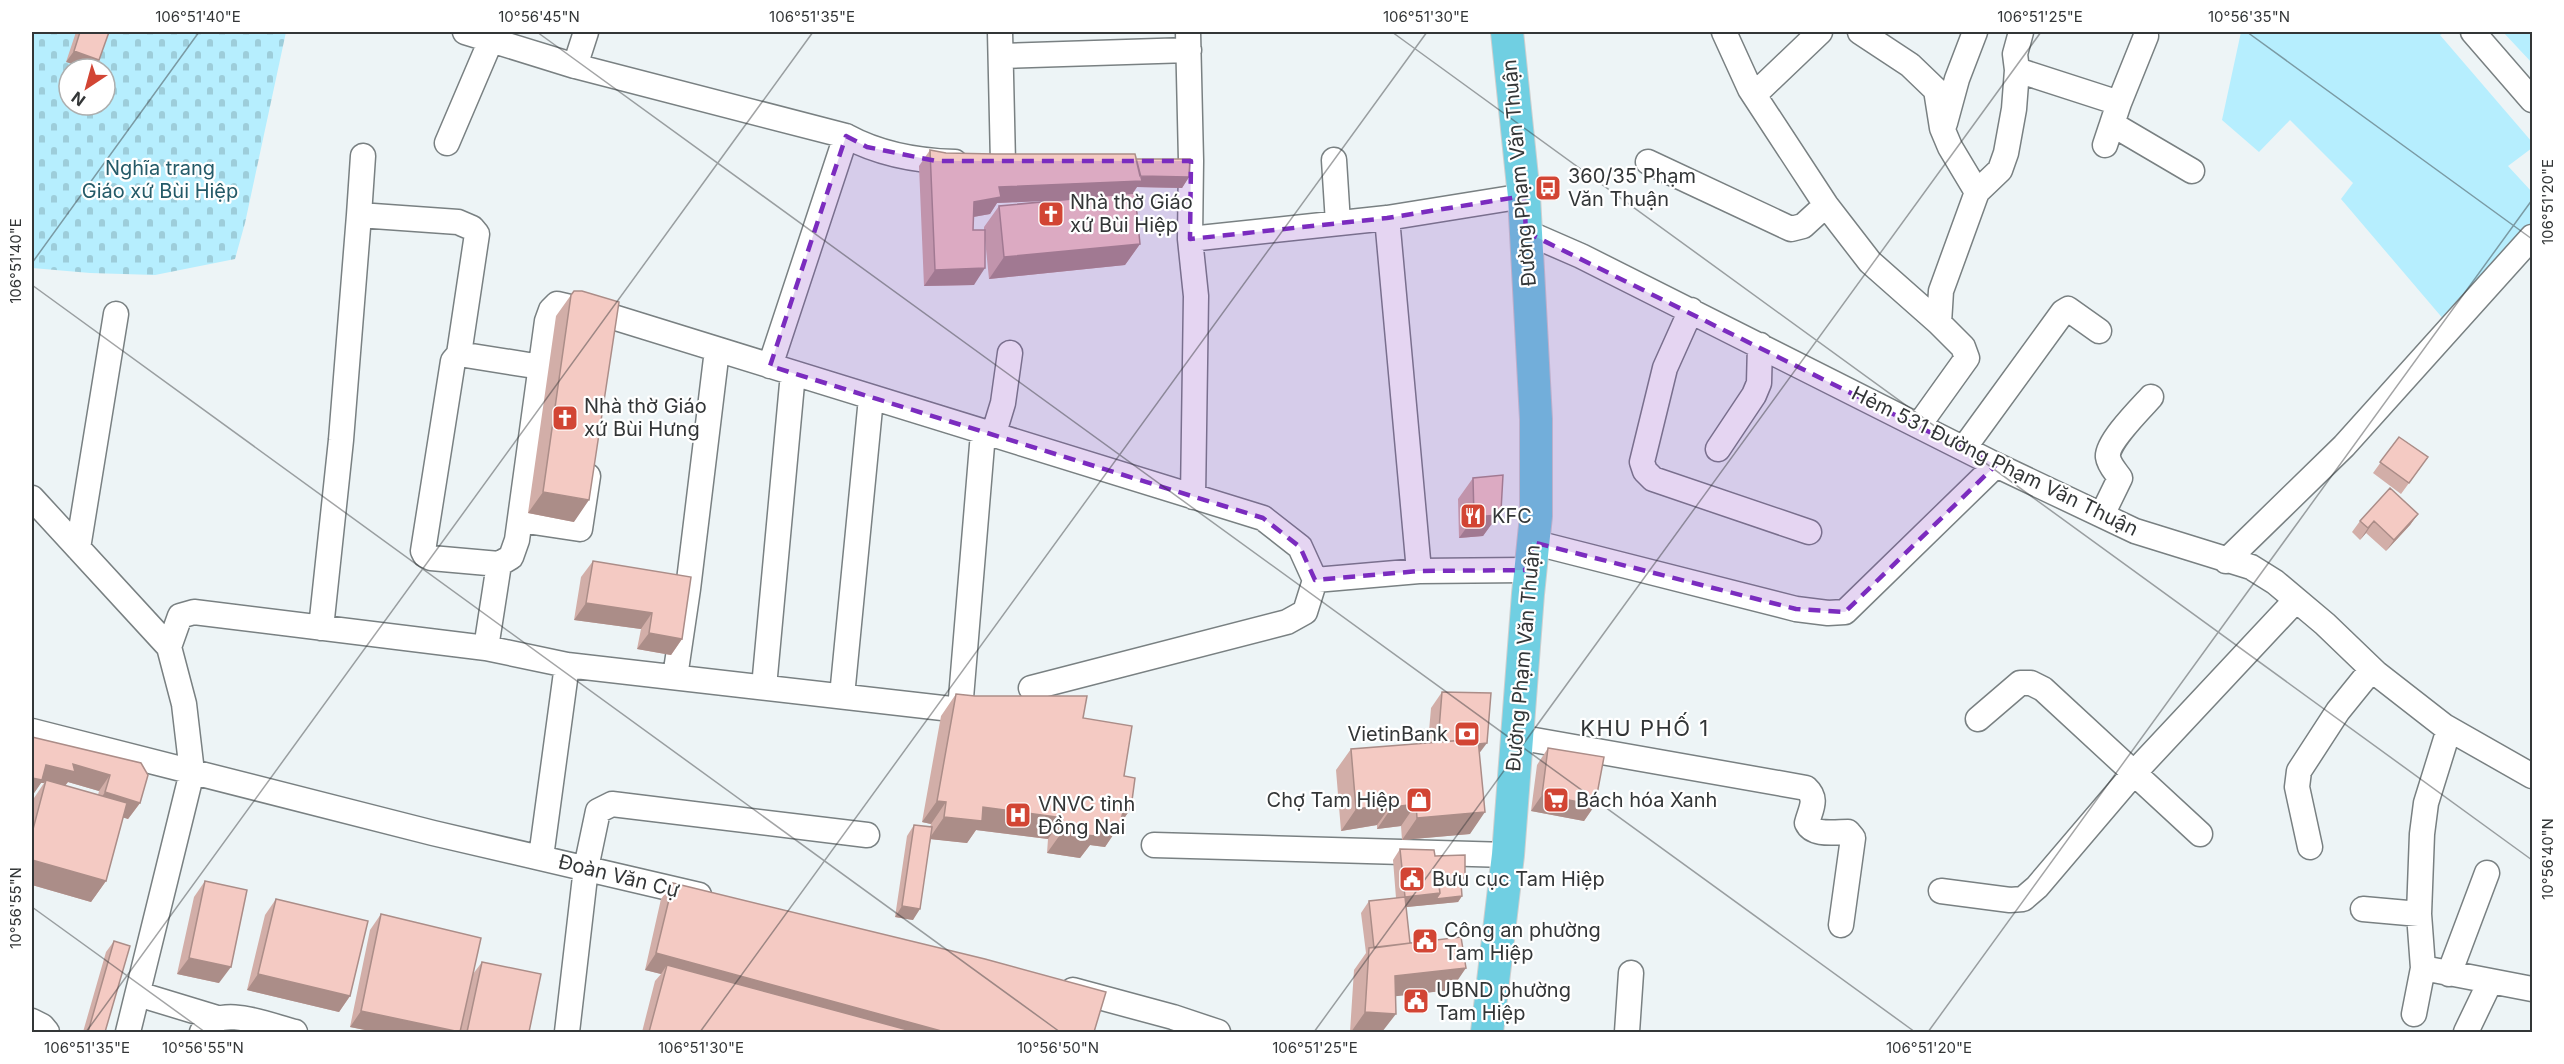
<svg xmlns="http://www.w3.org/2000/svg" width="2564" height="1064" font-family="Inter,sans-serif">
<style>
.green{fill:#b6eefe}
.cemetery{fill:url(#cemetery-stones);fill-rule:evenodd}
.lines{fill:none;stroke-linecap:round;stroke-linejoin:round}
.minor-casing{stroke:#798082;stroke-width:27}
.major-casing{stroke:#cecfcf;stroke-width:34}
.minor{stroke:#fff;stroke-width:24}
.major{stroke:#70cfe2;stroke-width:32}
.wall{fill:#d2aea8;fill-rule:evenodd}
.shaded-wall{fill:#ab8d88}
.building{fill:#f4cac3;stroke:#ab8d88;stroke-width:1.5}
.marked{fill:#7b2cbf;fill-opacity:0.2;stroke:#7b2cbf;stroke-width:4.5;stroke-dasharray:12 8;stroke-linejoin:round}
.ticks{fill:none;stroke:#333637;stroke-width:1.5;stroke-opacity:0.45}
.labels{text-anchor:middle;dominant-baseline:central;stroke-width:4.5;stroke-linejoin:round;paint-order:stroke}
.park-label{font-size:20px;fill:#245a68;stroke:#fff}
.street-label{font-size:20px;fill:#333637;stroke:#fff}
.poi-label{font-size:20px;fill:#333637;stroke:#fff;text-anchor:start}
.quarter-label{font-size:22px;letter-spacing:1.5px;fill:#333637;stroke:#fff}
.neatline{fill:none;stroke:#333637;stroke-width:2}
.ticks-label{font-size:15px;text-anchor:middle;fill:#333637}
</style>
<defs>
<pattern id="cemetery-stones" width="16" height="16" patternUnits="userSpaceOnUse" patternTransform="scale(1.5)"><rect width="16" height="16" fill="#b6eefe"/><path d="M2 7V4a2 2 0 0 1 4 0v3zM10 15v-3a2 2 0 0 1 4 0v3z" fill="#9dcdda"/></pattern>
</defs>
<rect width="100%" height="100%" fill="#edf4f6"/>
<!-- green -->
<path class="green" d="M2241,32H2446L2440,35L2532,142V148L2508,166L2532,192V226L2445,321L2341,199L2353,183L2290,120L2259,152L2222,120Z
M2503,32H2532V63Z"/>
<!-- cemetery -->
<path class="cemetery" d="M32,32H286L245,223L235,259L155,275L90,273L32,268ZM69,69H105V105H69Z"/>
<g class="lines">
<!-- minor casing -->
<g class="minor-casing">
<path id="minor" d="M465,32L575,66L846,136C879,154 917,161 955,162
M1000,32L1003,163
M1188,32L1191,161L1190,239L1196,296L1193,497
M1724,32L1750,89L1826,205L1870,262L1939,323
M1860,32L1910,65L1936,90L1942,128L1950,147L1977,192
M2473,32L2532,100
M1001,56L1189,50
M575,66L586,32
M2017,70L2119,103L2105,145
M1754,95L1820,32
M2119,103L2146,36
M1945,123L1957,79L1975,32
M2112,124L2192,171
M447,143L491,40
M1334,160L1338,223
M1648,162L1791,229L1803,226L1826,205
M359,215L363,156
M1387,218L1419,571
M1526,232L1581,256L1996,465L2135,531L2251,567L2275,582L2325,624L2376,673L2444,726L2532,776
M1190,239L1387,218L1524,196
M1691,310L1665,368L1642,462L1645,471L1653,479L1809,532
M770,366L846,136
M1919,425L1967,358L1963,347L1939,323L1941,291L1977,192L2000,170L2006,153L2014,109L2017,70L2015,54L2021,32
M993,436L1003,403L1010,353
M1964,448L2063,312L2068,309L2099,331
M1718,449L1754,395L1759,383L1760,345
M32,498L169,647L184,704L192,772L128,1032
M2102,515L2120,478C2116,472 2109,465 2108,457C2106,443 2141,408 2151,397
M520,520L580,529L588,476
M1532,542L1796,609L1828,613L1845,612L1996,465
M78,548L116,314
M2226,561L2344,446L2532,237
M499,564L431,558L425,555L423,551L453,361L459,354L541,367
M321,628L341,440L359,215L458,222L472,228L477,234L459,354
M169,647L180,616L194,612L486,648L567,665L960,710L983,433
M486,648L499,564L511,557L517,540L547,321L551,310L557,304L613,317L1263,518L1300,547L1315,580
M675,677L688,589L717,350
M764,687L793,373
M1031,688L1287,622L1305,612L1315,580L1419,571L1530,570
M842,696L871,398
M1978,719L2020,683H2031L2043,689L2200,834
M32,731L433,833L699,895
M1517,737L1806,788C1818,799 1811,808 1807,823C1813,836 1835,832 1848,832L1853,838L1841,925
M1154,845L1508,855
M2310,847L2297,787L2299,771L2338,711L2372,669
M541,857L567,665
M1941,891L2010,900L2023,899L2037,887L2134,773L2296,600
M2363,909L2419,914L2422,834L2426,803L2449,729
M2419,914L2423,968L2532,989
M2449,974L2487,873
M1073,990L1173,1017L1218,1032
M138,994L217,1018
M2414,1014L2423,968
M32,1021L42,1026L47,1032
M202,1032C217,1002 270,1026 295,1032
M567,1032L586,868L598,811L612,804L867,835
M1627,1032L1631,973
M2466,1032L2490,982"/>
</g>
<!-- major casing -->
<g class="major-casing">
<path id="major" d="M1487,1032L1508,855L1528,594L1536,516V419L1524,196L1507,32"/>
</g>
<!-- minor -->
<use href="#minor" class="minor"/>
<!-- major -->
<use href="#major" class="major"/>
</g>
<!-- wall -->
<path class="wall" d="M76,32H109L66,62Z
M930,150L946,153L1136,159L1189,177L1182,188L1137,187L1133,193L1140,244L1125,265L989,279L985,239L974,285L924,286L919,166ZM1062,200L999,206L984,227V230H973V217L990,214L997,203Z
M571,295L574,522L528,513L556,316Z
M2399,437L2428,457L2401,494L2373,473Z
M1473,478L1501,511L1483,536L1459,538L1458,499Z
M2418,514L2410,525L2386,551L2366,533L2360,540L2352,532L2360,521Z
M593,561L682,639L671,655L637,649L641,629L574,620L581,577Z
M1442,692L1479,754L1470,834L1402,840L1401,826L1377,829V825L1341,831L1336,770L1351,749L1428,743L1431,708Z
M956,694L1083,718L1124,776L1131,808L1105,847L1090,845L1080,858L1047,853L1048,839L976,830L967,843L931,839L913,920L895,917L907,836L914,825L930,827L931,824L922,822L941,716Z
M32,737L141,763L140,803L128,819L123,817L106,881L91,902L32,885V801L44,783H41L32,796ZM68,782L99,791L98,795L65,786Z
M1548,748L1595,805L1584,821L1531,811L1537,765Z
M1400,849L1435,856L1461,883L1462,896L1458,902L1406,907L1410,943L1451,990L1395,996L1382,1032H1350L1354,970L1366,953L1361,913L1369,901L1396,898L1393,860Z
M205,881L219,983L177,974L194,897Z
M673,883L1094,1032H642L655,981L661,974L645,970L661,899Z
M276,899L350,996L339,1012L247,990L265,915Z
M381,914L473,974L482,962L529,1032H375L350,1027L370,930Z
M114,941L105,1032H83L106,952Z"/>
<!-- shaded-wall -->
<path class="shaded-wall" d="M74,51L99,60L93,69H86L66,62Z
M1135,176L1189,177L1182,188L1137,187L1130,197L997,203L990,214L962,219L974,202L999,187Z
M1140,244L1125,265L989,279L1004,257Z
M985,268L974,285L924,286L935,270Z
M543,492L589,500L574,522L528,513Z
M2418,514L2410,525L2386,551L2394,540Z
M1498,515L1483,536L1459,538L1474,517Z
M2374,521L2366,533L2360,540L2368,528Z
M586,603L652,613L641,629L574,620Z
M649,633L682,639L671,655L637,649Z
M1487,743L1475,759L1438,747Z
M73,764L110,775L99,791L68,782L63,788L46,780L44,783H41L32,796V778L46,765Z
M105,792L140,803L128,819L94,809Z
M1542,795L1595,805L1584,821L1531,811Z
M937,801L946,802L931,824L922,822Z
M1392,804L1377,825L1341,831L1356,809Z
M1416,804L1401,826L1377,829L1392,807Z
M983,807L1063,818L1048,839L976,830L967,843L929,839L944,817Z
M1124,807L1131,808L1105,847L1090,845L1080,858L1047,853L1062,832L1098,822Z
M1485,812L1470,834L1402,840L1417,818Z
M32,860L106,881L91,902L32,885Z
M1465,877L1457,888L1435,891L1438,881Z
M1440,893L1462,896L1458,902L1397,908L1405,897Z
M902,906L920,909L913,920L895,917Z
M656,953L945,1032H874L667,965L661,974L645,970Z
M189,958L231,967L219,983L177,974Z
M1466,968L1451,990L1380,998L1395,976Z
M258,974L350,996L339,1012L247,990Z
M361,1011L459,1032H375L350,1027Z
M1365,1012L1396,1014L1382,1032H1351Z"/>
<!-- building -->
<path class="building" d="M80,32H109L99,60L74,51Z
M930,150L946,153L995,154H1135L1142,181L999,187L1001,197L974,202L973,230H985V268L935,270Z
M1136,159H1190L1189,177L1140,176Z
M1135,193L1140,244L1004,257L999,206Z
M574,291H582L619,302L589,500L543,492L571,295Z
M2399,437L2428,457L2409,483L2380,462Z
M1503,475L1501,511L1498,515L1474,517L1473,478Z
M2390,488L2418,514L2394,540L2374,521L2368,528L2360,521Z
M593,561L691,577L682,639L649,633L652,613L586,603Z
M1442,692L1491,693L1487,743L1478,744V739L1438,742Z
M956,694L975,696H1087L1083,718L1132,726L1124,776L1135,778L1131,808L1124,807L1120,825L1098,822L1095,836L1062,832L1063,818L983,807L982,821L944,817L946,802L937,801Z
M32,737L141,763L148,775L140,803L105,792L110,775L73,764L75,772L46,765L42,780L32,778Z
M1478,739L1485,812L1417,818L1416,804L1392,807V804L1356,809L1351,749Z
M1548,748L1604,757L1595,805L1542,795Z
M46,780L127,803L106,881L32,860V833Z
M914,825L932,827L920,909L902,906Z
M1400,849L1434,850L1435,856L1465,855V877L1438,881L1440,893L1405,897Z
M205,881L247,890L231,967L189,958Z
M673,883L985,959L1106,992L1094,1032H945L656,953Z
M1461,883L1462,896L1436,899L1440,893L1439,885Z
M1405,897L1410,943L1374,948L1369,901Z
M276,899L368,921L350,996L258,974Z
M381,914L481,938L460,1032L361,1011Z
M1461,937L1466,968L1395,976L1396,1014L1365,1012L1369,948Z
M114,941L130,946L105,1032H88Z
M482,962L541,974L529,1032H467Z
M667,965L915,1032H649Z"/>
<!-- marked area -->
<path class="marked" d="M846,136L867,147L936,161H1191L1190,239L1387,218L1524,196L1526,232L1996,465L1845,612L1796,609L1532,542L1530,570L1419,571L1315,580L1300,547L1263,518L770,366Z"/>
<!-- ticks -->
<path class="ticks" d="M537,32L1915,1032M1392,32L2532,860M2247,32L2532,239M32,263L199,32M32,285L1060,1032M32,907L205,1032M86,1032L813,32M700,1032L1427,32M1314,1032L2041,32M1928,1032L2532,200"/>
<!-- icons -->
<defs>
<g id="bus-square" transform="scale(1.35)"><rect x="-9" y="-9" width="18" height="18" rx="4" fill="#d24534" stroke="#fff"/><path d="M-5-6H5V4H4V6H2V4H-2V6H-4V4H-5ZM-3.5-4V0h7V-4ZM-3.5 1.2v1.5H-2V1.2ZM2 1.2v1.5H3.5V1.2Z" fill="#fff"/></g>
<g id="church-square" transform="scale(1.35)"><rect x="-9" y="-9" width="18" height="18" rx="4" fill="#d24534" stroke="#fff"/><path d="M-1.2-6h2.4v3.5h3.3v2.4h-3.3V6h-2.4V-.1h-3.3v-2.4h3.3Z" fill="#fff"/></g>
<g id="restaurant-square" transform="scale(1.35)"><rect x="-9" y="-9" width="18" height="18" rx="4" fill="#d24534" stroke="#fff"/><path d="M-5-6h1v4h1v-4h1v4h1v-4h1v5L-1.5 .5V6h-2V.5L-5-1ZM5-6V6H3V1.5H1.5Q1.5-4 5-6Z" fill="#fff"/></g>
<g id="bank-square" transform="scale(1.35)"><rect x="-9" y="-9" width="18" height="18" rx="4" fill="#d24534" stroke="#fff"/><path d="M-6-4H6V4H-6ZM0-2.3a2.3 2.3 0 1 0 0 4.6a2.3 2.3 0 1 0 0-4.6Z" fill="#fff"/></g>
<g id="shop-square" transform="scale(1.35)"><rect x="-9" y="-9" width="18" height="18" rx="4" fill="#d24534" stroke="#fff"/><path d="M-5-2.5h2.3a2.7 3.5 0 0 1 5.4 0H5L5.5 6h-11ZM-1.5-2.5h3a1.5 2.3 0 0 0-3 0Z" fill="#fff"/></g>
<g id="supermarket-square" transform="scale(1.35)"><rect x="-9" y="-9" width="18" height="18" rx="4" fill="#d24534" stroke="#fff"/><path d="M-6-5.5h2.5l.6 2H6L4.5 2H-2.5L-4.4-4H-6ZM-1.5 3.2a1.3 1.3 0 1 0 .1 0ZM3 3.2a1.3 1.3 0 1 0 .1 0Z" fill="#fff"/></g>
<g id="hospital-square" transform="scale(1.35)"><rect x="-9" y="-9" width="18" height="18" rx="4" fill="#d24534" stroke="#fff"/><path d="M-5-5h3v3.5h4V-5h3V5h-3V1.5h-4V5h-3Z" fill="#fff"/></g>
<g id="civic-square" transform="scale(1.35)"><rect x="-9" y="-9" width="18" height="18" rx="4" fill="#d24534" stroke="#fff"/><path d="M-.6-6.5H3V-4.5H.6V-3L4-1V1h2V6H-6V1h2V-1L-.6-3ZM-1.2 2.5V6h2.4V2.5Z" fill="#fff"/></g>
</defs>
<g fill-rule="evenodd">
<use href="#bus-square" x="1548" y="188"/>
<use href="#church-square" x="1051" y="214"/>
<use href="#church-square" x="565" y="418"/>
<use href="#restaurant-square" x="1473" y="516"/>
<use href="#bank-square" x="1467" y="734"/>
<use href="#shop-square" x="1419" y="800"/>
<use href="#supermarket-square" x="1556" y="800"/>
<use href="#hospital-square" x="1018" y="815"/>
<use href="#civic-square" x="1412" y="879"/>
<use href="#civic-square" x="1425" y="941"/>
<use href="#civic-square" x="1416" y="1001"/>
</g>
<g class="labels">
<!-- park labels -->
<g class="park-label">
<text x="160" y="168">Nghĩa trang<tspan x="160" dy="23">Giáo xứ Bùi Hiệp</tspan></text>
</g>
<!-- street labels -->
<g class="street-label">
<text transform="translate(1519 173) rotate(-95)">Đường Phạm Văn Thuận</text>
<text transform="translate(1995 461) rotate(26)">Hẻm 531 Đường Phạm Văn Thuận</text>
<text transform="translate(1523 658) rotate(-85)">Đường Phạm Văn Thuận</text>
<text transform="translate(619 876) rotate(14)">Đoàn Văn Cự</text>
</g>
<!-- poi labels -->
<g class="poi-label">
<text x="1568" y="176">360/35 Phạm<tspan x="1568" dy="23">Văn Thuận</tspan></text>
<text x="1070" y="202">Nhà thờ Giáo<tspan x="1070" dy="23">xứ Bùi Hiệp</tspan></text>
<text x="584" y="406">Nhà thờ Giáo<tspan x="584" dy="23">xứ Bùi Hưng</tspan></text>
<text x="1492" y="516">KFC</text>
<text x="1448" y="734" text-anchor="end">VietinBank</text>
<text x="1400" y="800" text-anchor="end">Chợ Tam Hiệp</text>
<text x="1576" y="800">Bách hóa Xanh</text>
<text x="1038" y="804">VNVC tỉnh<tspan x="1038" dy="23">Đồng Nai</tspan></text>
<text x="1432" y="879">Bưu cục Tam Hiệp</text>
<text x="1444" y="930">Công an phường<tspan x="1444" dy="23">Tam Hiệp</tspan></text>
<text x="1436" y="990">UBND phường<tspan x="1436" dy="23">Tam Hiệp</tspan></text>
</g>
<!-- quarter labels -->
<g class="quarter-label">
<text x="1645" y="728">KHU PHỐ 1</text>
</g>
</g>
<!-- border -->
<rect width="2564" height="1064" fill="none" stroke="#ffffff" stroke-width="66"/>
<!-- north arrow -->
<g transform="translate(87 87) rotate(216)"><circle r="28" fill="#ffffff" stroke="#adafaf" stroke-width="1.5"/>
<path d="M0-4.5L10 22L0 15L-10 22Z" fill="#d24534"/>
<text y="-9" font-size="16" font-weight="bold" text-anchor="middle" fill="#333637">N</text>
</g>
<rect x="33" y="33" width="2498" height="998" class="neatline"/>
<g class="ticks-label">
<text x="198" y="22">106°51'40"E</text>
<text x="539" y="22">10°56'45"N</text>
<text x="812" y="22">106°51'35"E</text>
<text x="1426" y="22">106°51'30"E</text>
<text x="2040" y="22">106°51'25"E</text>
<text x="2249" y="22">10°56'35"N</text>
<text transform="translate(2548 202) rotate(-90)" y="5">106°51'20"E</text>
<text transform="translate(16 261) rotate(-90)" y="5">106°51'40"E</text>
<text transform="translate(2548 859) rotate(-90)" y="5">10°56'40"N</text>
<text transform="translate(16 908) rotate(-90)" y="5">10°56'55"N</text>
<text x="87" y="1053">106°51'35"E</text>
<text x="203" y="1053">10°56'55"N</text>
<text x="701" y="1053">106°51'30"E</text>
<text x="1058" y="1053">10°56'50"N</text>
<text x="1315" y="1053">106°51'25"E</text>
<text x="1929" y="1053">106°51'20"E</text>
</g>
</svg>
